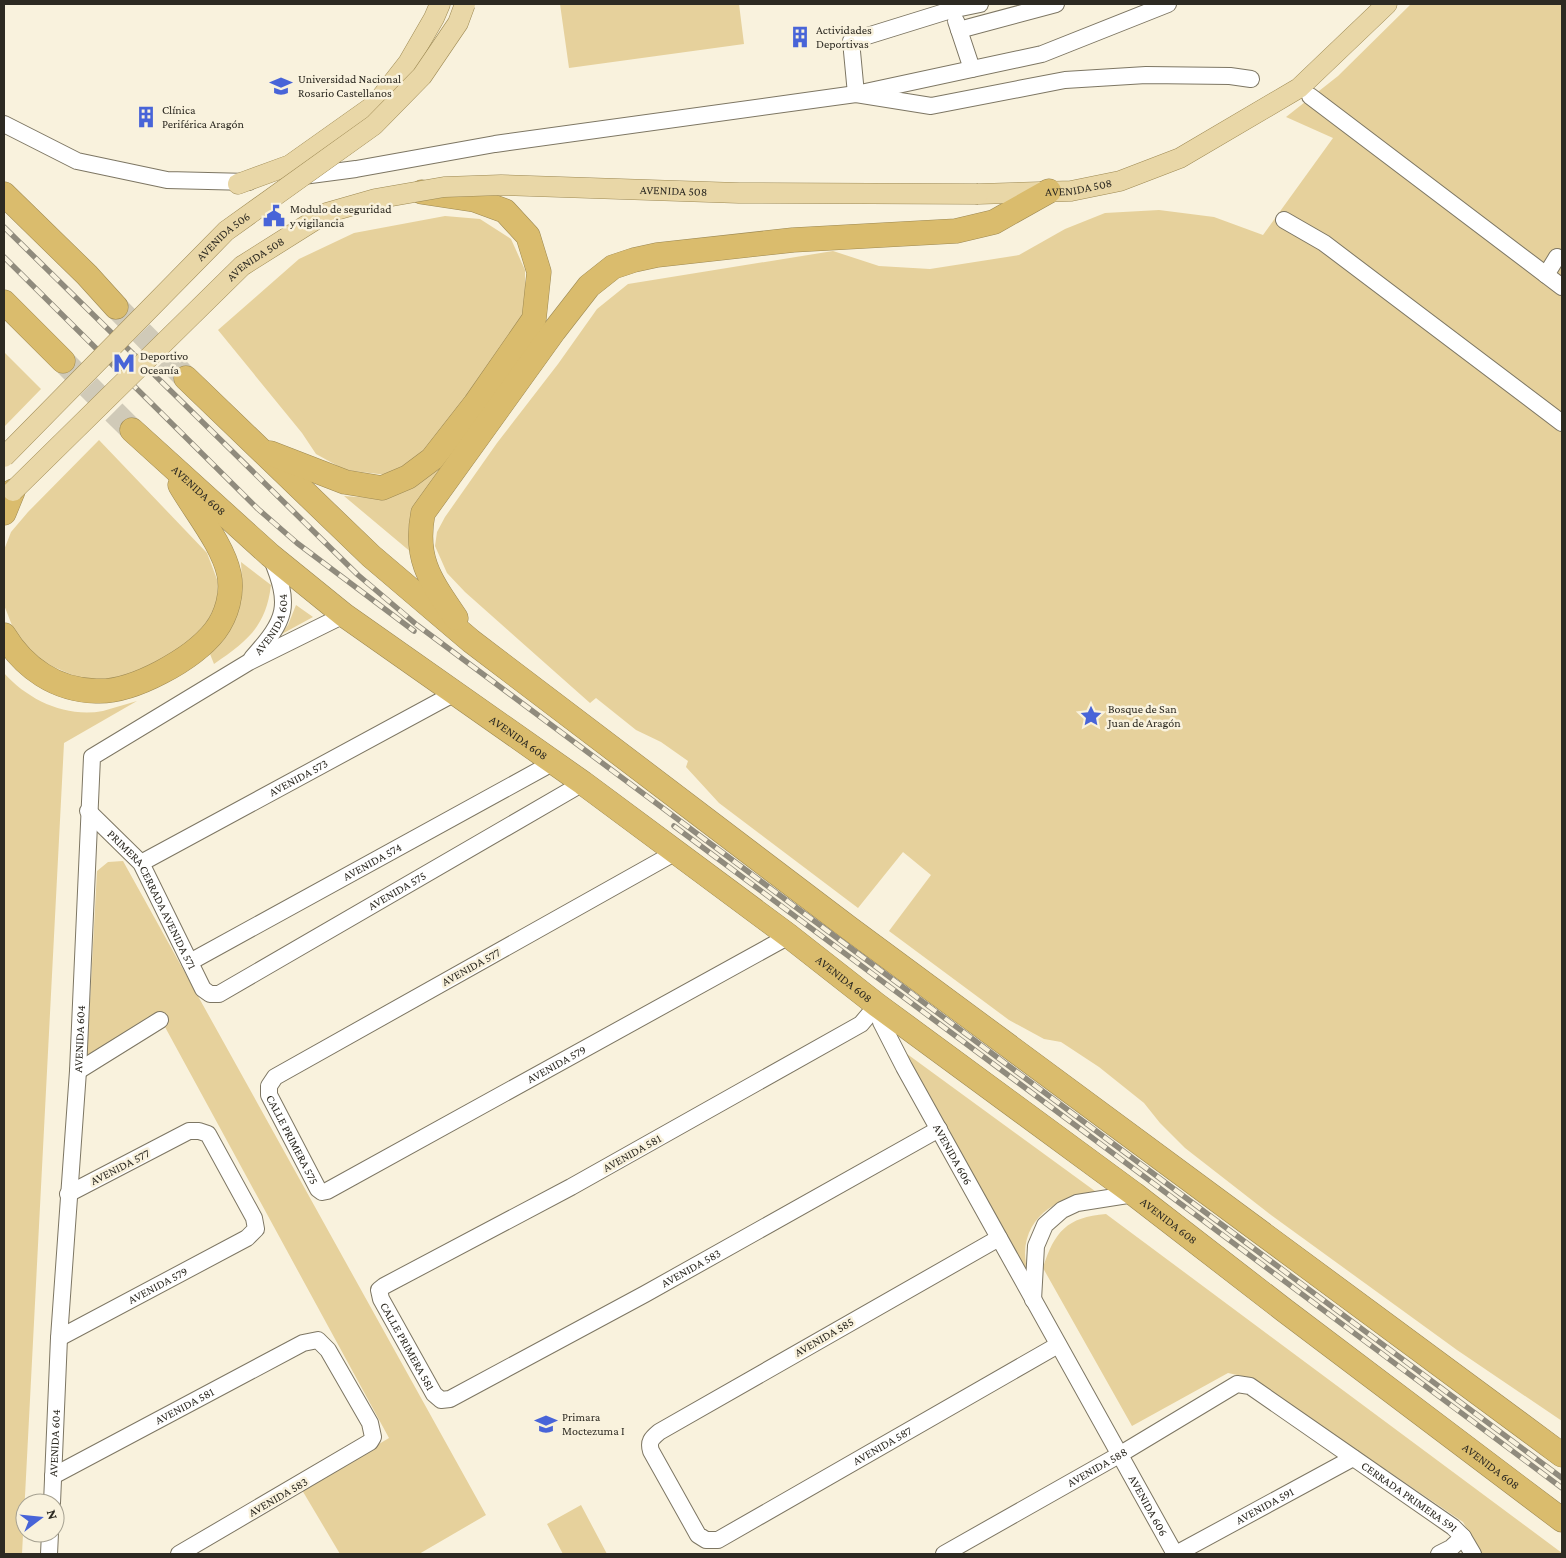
<svg xmlns="http://www.w3.org/2000/svg" width="1566" height="1558" font-family="'Crimson Pro',serif">
<style>
.green{fill:#e6d19c}
.lines{fill:none;stroke-linecap:round;stroke-linejoin:round}
.highway-tunnel{stroke:#d0cab8;stroke-width:24;stroke-dasharray:24 12;stroke-linecap:butt}
.minor-casing{stroke:#7d7663;stroke-width:18}
.major-casing{stroke:#9d8953;stroke-width:21}
.highway-casing{stroke:#9d8953;stroke-width:25}
.minor{stroke:#fff;stroke-width:16}
.major{stroke:#e9d7a7;stroke-width:20}
.highway{stroke:#dabc6d;stroke-width:24}
.rail-casing{stroke:#908b7d;stroke-width:5.5}
.rail{stroke:#f9f2dd;stroke-width:4;stroke-dasharray:11;stroke-linecap:butt}
.major-bridge-casing{stroke:#9d8953;stroke-width:21;stroke-linecap:butt}
.major-bridge{stroke:#e9d7a7;stroke-width:20}
.labels{text-anchor:middle;dominant-baseline:central;stroke-width:5;stroke-linejoin:round;paint-order:stroke}
.poi-label{font-size:12px;fill:#2d2a22;stroke:#f9f2dd;text-anchor:start}
.street-label{font-size:12px;fill:#2d2a22;stroke:#f9f2dd}
</style>
<rect width="100%" height="100%" fill="#f9f2dd"/>
<!-- green -->
<path class="green" d="M560,4H739L744,44L569,68Z
M1411,4H1562V1421L1457,1350L1271,1215L1185,1148L1160,1123L1144,1103L1099,1067L1061,1042L1044,1039L1009,1020L889,931L931,875L903,852L858,908L719,803L686,767L688,761L661,742L636,730L596,698L590,703L465,592L447,573L435,546L437,532L445,517L497,443L558,364L597,309L628,284L833,251L879,266L930,269L1019,255L1065,229L1105,213L1159,210L1214,217L1263,235L1333,138L1286,117L1338,76Z
M445,216L480,219L511,239L525,270V310L505,346L422,457L387,475L345,470L316,454L302,433L218,330L299,259L354,233Z
M4,352L41,389L4,427Z
M99,440L207,553L218,582L217,603L206,623L188,643L156,662L132,674L106,681L84,680L47,664L30,652L15,633L4,605V550L11,532L28,512Z
M441,466L420,501L412,553L344,496C392,500 403,496 441,466Z
M241,562L271,585C266,627 247,641 214,664L210,654C235,624 244,601 241,562Z
M296,605L313,617L280,635L288,625Z
M4,673C28,700 66,718 103,711C114,708 126,704 137,701L64,743L22,1554H4Z
M123,861L486,1515L419,1554H340L302,1490L389,1438L159,1016L87,1057L97,871L108,862Z
M903,1051L1099,1194C1064,1193 1026,1213 1025,1253C1025,1260 1027,1269 1028,1276Z
M1106,1214L1562,1553V1554H1481L1463,1522L1251,1378L1228,1373L1132,1426L1043,1268C1054,1232 1067,1217 1106,1214Z
M581,1505L607,1554H563L547,1524Z"/>
<g class="lines">
<!-- highway-tunnel -->
<path class="highway-tunnel" d="M116,307L186,378
M63,361L132,430"/>
<!-- minor casing -->
<g class="minor-casing">
<g id="minor">
<path d="M980,4L951,10L851,41L856,94L931,106L1065,80L1146,75L1230,76L1251,79"/>
<path d="M956,21L972,69"/>
<path d="M959,30L1056,4"/>
<path d="M1310,96L1562,287"/>
<path d="M4,124L77,161L167,180L249,182"/>
<path d="M303,176L356,169L495,144L856,94L1042,54L1168,4"/>
<path d="M1284,220L1324,243L1562,423"/>
<path d="M1546,275L1557,257"/>
<path id="s1" d="M252,658C287,619 291,606 271,557"/>
<path id="s2" d="M88,811L141,863L203,989L210,994H219L583,783"/>
<path id="s3" d="M676,852L275,1077L269,1086V1095L318,1189L322,1192L327,1191L789,936"/>
<path id="s4" d="M141,863L455,693"/>
<path id="s5" d="M190,962L554,762"/>
<path id="s6" d="M877,1005L861,1024L571,1187L384,1286L379,1290L381,1299L434,1394L441,1400L450,1399L645,1294L939,1129"/>
<path id="s7" d="M877,1005L881,1022L904,1067L1175,1554"/>
<path d="M78,1071L160,1020"/>
<path id="s8" d="M999,1238L659,1432C652,1438 648,1441 651,1451L698,1535L706,1540H718L1058,1345"/>
<path d="M1033,1300L1036,1246L1045,1225L1062,1210L1077,1203L1134,1194"/>
<path id="s9" d="M59,1338L247,1238L256,1229L254,1218L208,1134L199,1131H189L68,1194"/>
<path id="s10" d="M53,1476L303,1343L318,1340L328,1350L370,1423L373,1437L370,1442L179,1554"/>
<path id="s11" d="M52,1503L59,1338L78,1071L92,757L249,662L344,615"/>
<path d="M49,1554L50,1533"/>
<path id="s12" d="M944,1554L1119,1455L1237,1384L1250,1386L1453,1527L1463,1537L1473,1554"/>
<path id="s13" d="M1176,1554L1353,1458"/>
<path d="M1439,1554L1451,1548L1463,1537"/>
</g>
</g>
<!-- major casing -->
<g class="major-casing">
<g id="major">
<path d="M238,184L290,165L376,104L408,63L434,18L440,4"/>
<path id="s14" d="M978,194L1071,191L1120,181L1180,158L1299,88L1387,4"/>
</g>
</g>
<!-- highway casing -->
<g class="highway-casing">
<g id="highway">
<path d="M4,194L87,275L116,307"/>
<path d="M4,302L63,361"/>
<path d="M186,378L371,556L471,641L849,928L1562,1455"/>
<path id="s15" d="M132,430L270,555L344,615L583,783L789,936L877,1005L1134,1194L1284,1310L1562,1520"/>
<path d="M270,453L345,482L382,488L408,477L432,459L475,404L534,319L539,272L528,236L505,211L475,200L422,192"/>
<path d="M4,513L13,491"/>
<path d="M456,618C431,581 414,560 423,513L554,331L589,286L613,267L634,260L657,255L793,240L956,231L994,222L1049,191"/>
<path d="M4,635C24,668 56,690 96,691C133,693 193,659 215,631C227,615 233,593 229,574C223,545 195,511 180,485"/>
</g>
</g>
<!-- minor -->
<use href="#minor" class="minor"/>
<!-- major -->
<use href="#major" class="major"/>
<!-- highway -->
<use href="#highway" class="highway"/>
<!-- rail casing -->
<g class="rail-casing">
<path id="rail" d="M4,227L358,575L417,625L1562,1478
M4,257L258,509L297,543L414,631
M674,826L1562,1488"/>
</g>
<!-- rail -->
<use href="#rail" class="rail"/>
<!-- major-bridge casing -->
<g class="major-bridge-casing">
<g id="major-bridge">
<path id="s16" d="M4,457L226,231L374,125L422,76L458,23L465,4"/>
<path id="s17" d="M13,491L242,266L326,213L375,199L444,187L501,185L739,193L978,194"/>
</g>
</g>
<!-- major-bridge -->
<use href="#major-bridge" class="major-bridge"/>
</g>
<!-- icons -->
<defs>
<g id="building-bare" transform="scale(1.725)"><path d="M-4-6H4V6H1V3H-1V6H-4ZM-2.5-4.3h1.7v1.8h-1.7ZM.8-4.3h1.7v1.8H.8ZM-2.5-1h1.7V.8h-1.7ZM.8-1h1.7V.8H.8Z" fill="#4864d8" stroke="#f9f2dd" stroke-width="2.5" paint-order="stroke"/></g>
<g id="university-bare" transform="scale(1.725)"><path d="M0-5L7-2L0 1L-7-2ZM-4 1L0 2.5L4 1V4Q0 6-4 4Z" fill="#4864d8" stroke="#f9f2dd" stroke-width="2.5" paint-order="stroke"/></g>
<g id="civic-bare" transform="scale(1.725)"><path d="M-.6-6.5H3V-4.5H.6V-3L4-1V1h2V6H-6V1h2V-1L-.6-3ZM-1.2 2.5V6h2.4V2.5Z" fill="#4864d8" stroke="#f9f2dd" stroke-width="2.5" paint-order="stroke"/></g>
<g id="metro-bare" transform="scale(1.725)"><path d="M-5.5 5V-5H-3L0 0L3-5H5.5V5H3V-.5L0 4L-3-.5V5Z" fill="#4864d8" stroke="#f9f2dd" stroke-width="2.5" paint-order="stroke"/></g>
<g id="sight-bare" transform="scale(1.725)"><path d="M0-6L1.8-2.2L6-1.7L2.9 1.2L3.7 5.4L0 3.3L-3.7 5.4L-2.9 1.2L-6-1.7L-1.8-2.2Z" fill="#4864d8" stroke="#f9f2dd" stroke-width="2.5" paint-order="stroke"/></g>
<g id="school-bare" transform="scale(1.725)"><path d="M0-5L7-2L0 1L-7-2ZM-4 1L0 2.5L4 1V4Q0 6-4 4Z" fill="#4864d8" stroke="#f9f2dd" stroke-width="2.5" paint-order="stroke"/></g>
</defs>
<g fill-rule="evenodd">
<use href="#building-bare" x="800" y="37"/>
<use href="#university-bare" x="281" y="86"/>
<use href="#building-bare" x="146" y="117"/>
<use href="#civic-bare" x="274" y="216"/>
<use href="#metro-bare" x="124" y="363"/>
<use href="#sight-bare" x="1091" y="716"/>
<use href="#school-bare" x="546" y="1424"/>
</g>
<g class="labels">
<!-- poi labels -->
<g class="poi-label">
<text x="816" y="30">Actividades<tspan x="816" dy="14">Deportivas</tspan></text>
<text x="298" y="79">Universidad Nacional<tspan x="298" dy="14">Rosario Castellanos</tspan></text>
<text x="162" y="110">Clínica<tspan x="162" dy="14">Periférica Aragón</tspan></text>
<text x="290" y="209">Modulo de seguridad<tspan x="290" dy="14">y vigilancia</tspan></text>
<text x="140" y="356">Deportivo<tspan x="140" dy="14">Oceanía</tspan></text>
<text x="1108" y="709">Bosque de San<tspan x="1108" dy="14">Juan de Aragón</tspan></text>
<text x="562" y="1417">Primara<tspan x="562" dy="14">Moctezuma I</tspan></text>
</g>
<!-- street labels -->
<g class="street-label">
<text stroke="none"><textPath href="#s14" startOffset="101">AVENIDA 508</textPath></text>
<text stroke="none"><textPath href="#s17" startOffset="771">AVENIDA 508</textPath></text>
<text stroke="none"><textPath href="#s16" startOffset="311">AVENIDA 506</textPath></text>
<text stroke="none"><textPath href="#s17" startOffset="336">AVENIDA 508</textPath></text>
<text stroke="none"><textPath href="#s15" startOffset="90">AVENIDA 608</textPath></text>
<text stroke="none"><textPath href="#s1" startOffset="40">AVENIDA 604</textPath></text>
<text stroke="none"><textPath href="#s15" startOffset="495">AVENIDA 608</textPath></text>
<text stroke="none"><textPath href="#s4" startOffset="179">AVENIDA 573</textPath></text>
<text stroke="none"><textPath href="#s5" startOffset="208">AVENIDA 574</textPath></text>
<text stroke="none"><textPath href="#s2" startOffset="438">AVENIDA 575</textPath></text>
<text stroke="none"><textPath href="#s2" startOffset="111">PRIMERA CERRADA AVENIDA 571</textPath></text>
<text transform="translate(471 967) rotate(-29)">AVENIDA 577</text>
<text stroke="none"><textPath href="#s15" startOffset="900">AVENIDA 608</textPath></text>
<text stroke="none"><textPath href="#s11" startOffset="465">AVENIDA 604</textPath></text>
<text stroke="none"><textPath href="#s3" startOffset="858">AVENIDA 579</textPath></text>
<text stroke="none"><textPath href="#s3" startOffset="530">CALLE PRIMERA 575</textPath></text>
<text transform="translate(632 1153) rotate(-29)">AVENIDA 581</text>
<text stroke="none"><textPath href="#s7" startOffset="168">AVENIDA 606</textPath></text>
<text transform="translate(120 1167) rotate(-27)">AVENIDA 577</text>
<text stroke="none"><textPath href="#s15" startOffset="1305">AVENIDA 608</textPath></text>
<text stroke="none"><textPath href="#s6" startOffset="986">AVENIDA 583</textPath></text>
<text stroke="none"><textPath href="#s9" startOffset="112">AVENIDA 579</textPath></text>
<text transform="translate(824 1337) rotate(-30)">AVENIDA 585</text>
<text stroke="none"><textPath href="#s6" startOffset="639">CALLE PRIMERA 581</textPath></text>
<text stroke="none"><textPath href="#s10" startOffset="149">AVENIDA 581</textPath></text>
<text stroke="none"><textPath href="#s11" startOffset="60">AVENIDA 604</textPath></text>
<text stroke="none"><textPath href="#s8" startOffset="721">AVENIDA 587</textPath></text>
<text stroke="none"><textPath href="#s15" startOffset="1710">AVENIDA 608</textPath></text>
<text stroke="none"><textPath href="#s12" startOffset="176">AVENIDA 588</textPath></text>
<text transform="translate(278 1497) rotate(-30)">AVENIDA 583</text>
<text stroke="none"><textPath href="#s12" startOffset="546">CERRADA PRIMERA 591</textPath></text>
<text stroke="none"><textPath href="#s7" startOffset="570">AVENIDA 606</textPath></text>
<text stroke="none"><textPath href="#s13" startOffset="101">AVENIDA 591</textPath></text>
</g>
</g>
<!-- border -->
<rect width="1566" height="1558" fill="none" stroke="#2d2a22" stroke-width="10"/>
<!-- north arrow -->
<g transform="translate(40 1518) rotate(74)"><circle r="24" fill="#f9f2dd" stroke="#a7a292"/>
<path d="M0-4L9 19L0 12L-9 19Z" fill="#4864d8"/>
<text y="-8" font-size="14" font-weight="bold" text-anchor="middle" fill="#2d2a22">N</text>
</g>
</svg>
